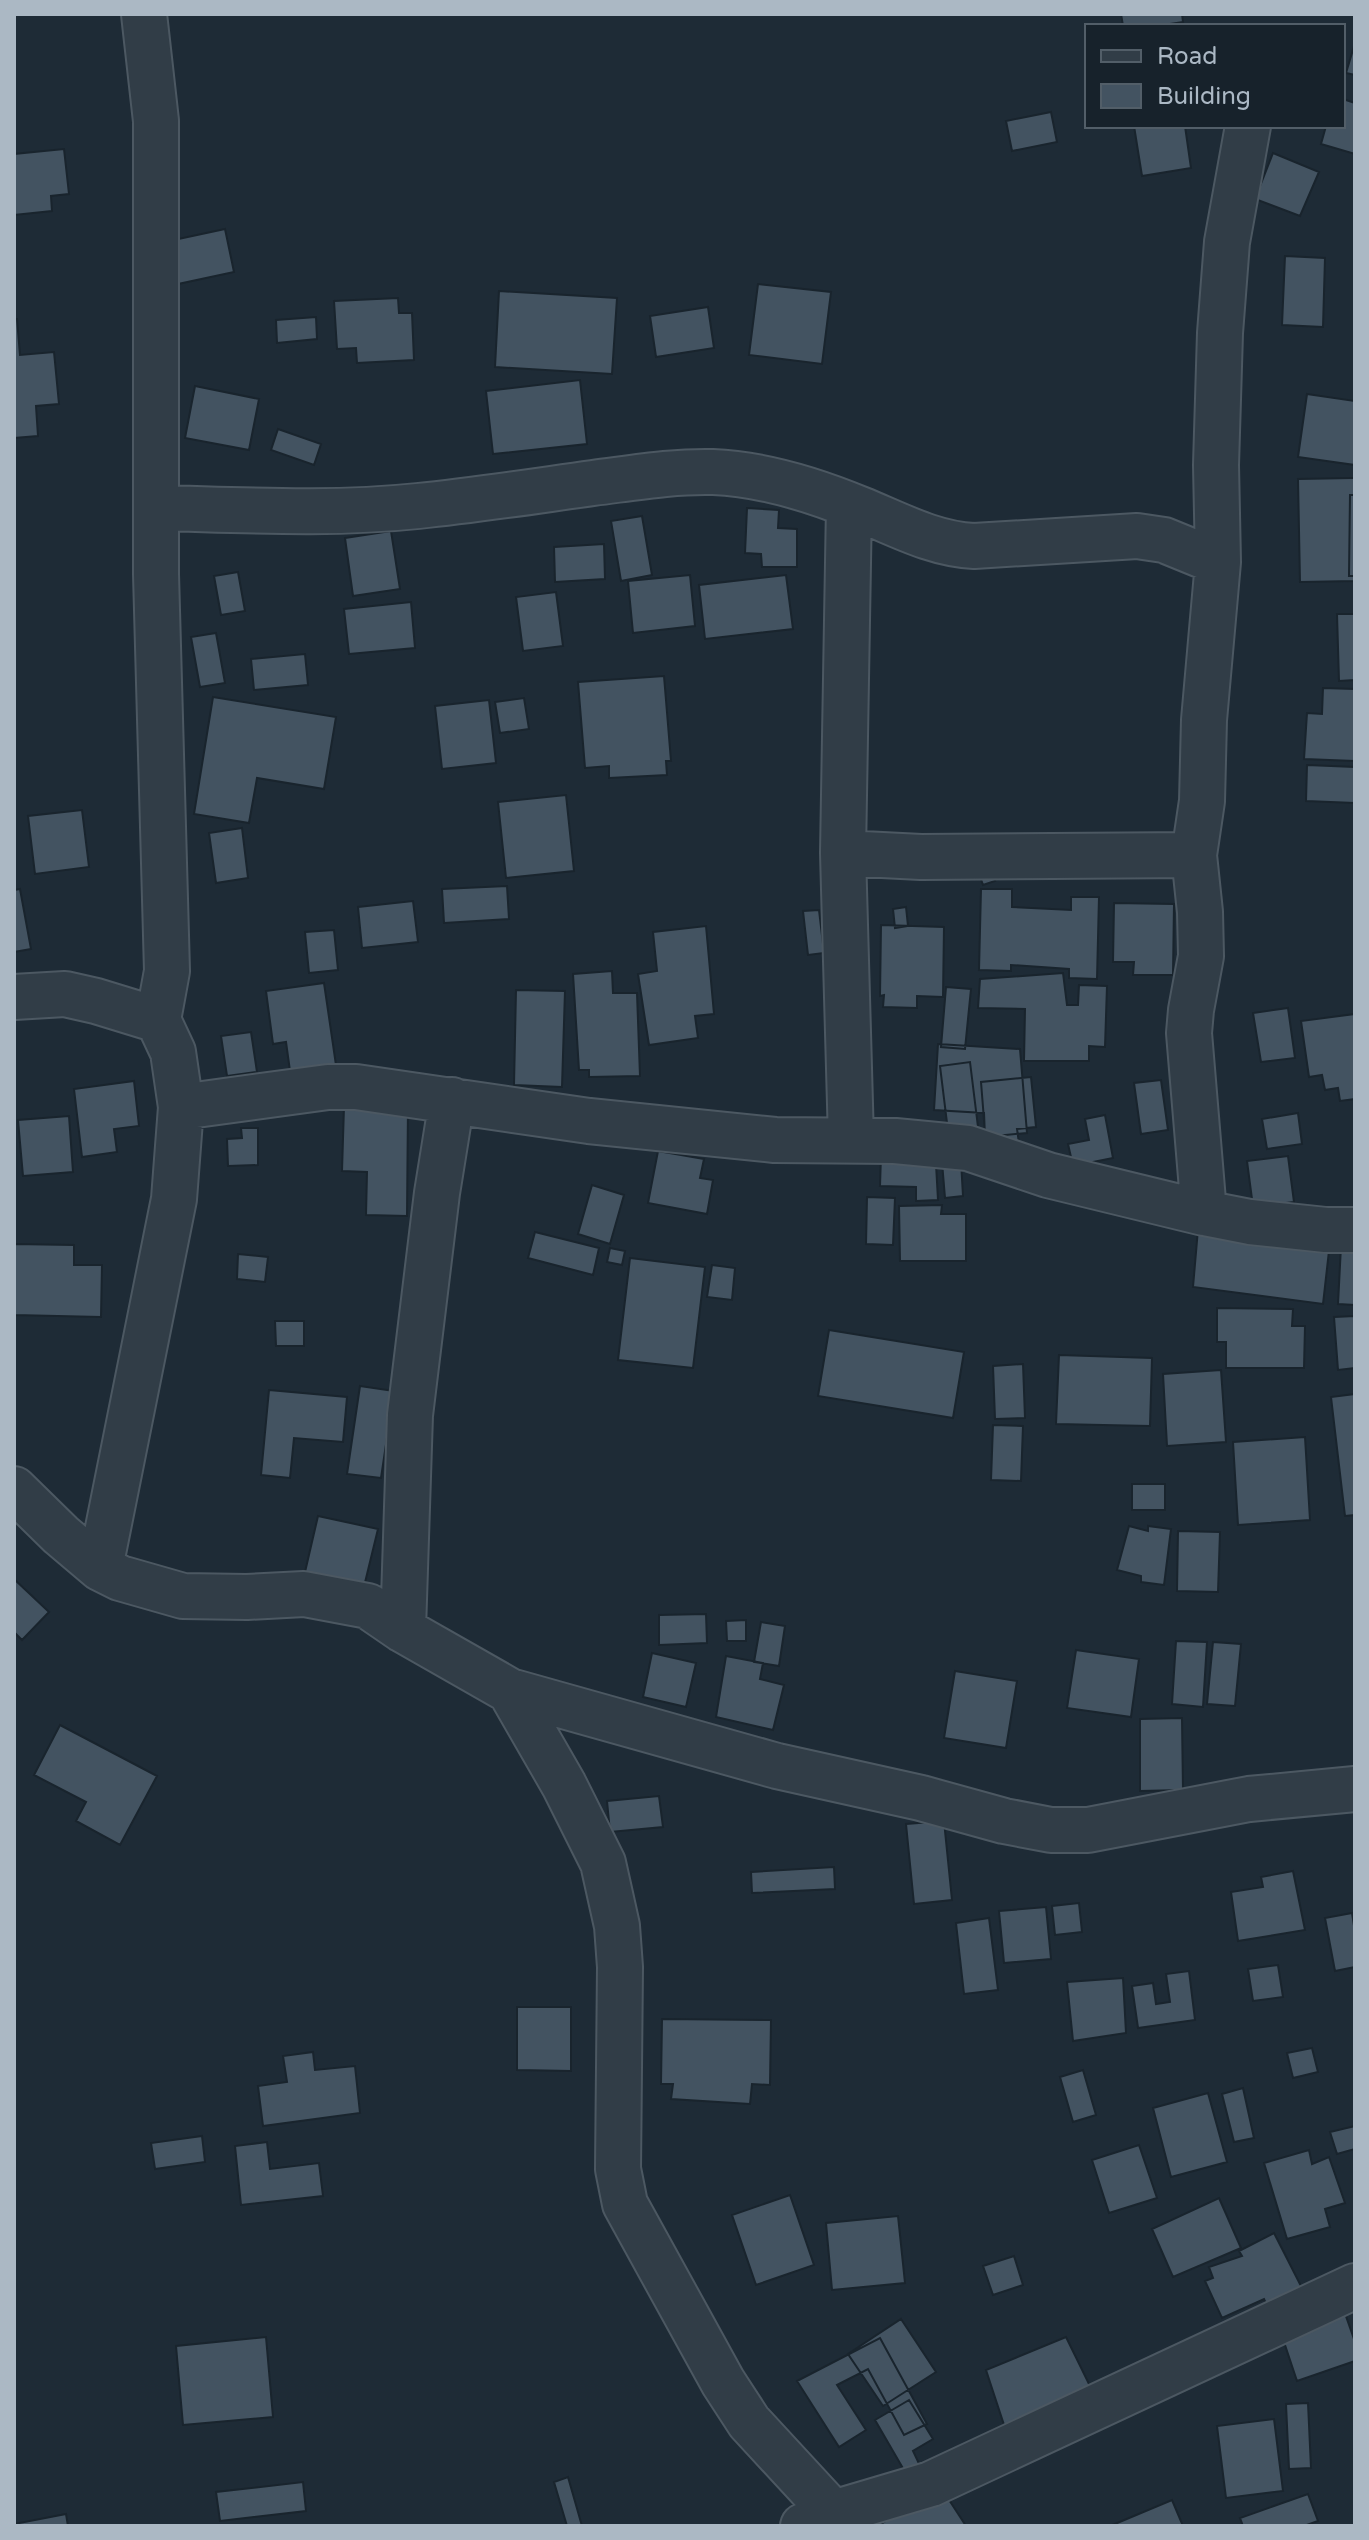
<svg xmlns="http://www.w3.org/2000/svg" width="1369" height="2540" font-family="'Varela Round',sans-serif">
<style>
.building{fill:#435361;stroke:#19242d;stroke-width:2}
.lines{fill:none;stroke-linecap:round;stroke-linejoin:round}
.street-casing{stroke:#4c5862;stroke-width:48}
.street{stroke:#313d47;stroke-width:44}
</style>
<rect width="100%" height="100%" fill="#1e2b36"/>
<!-- building -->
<path class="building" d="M1121,14H1182L1183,22L1157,26H1123Z
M1355,43V75L1346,73Z
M1343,99L1355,103V154L1321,144L1326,126H1343Z
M1051,112L1057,142L1012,151L1006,121Z
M1134,126H1185L1191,168L1142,176Z
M64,149L69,194L51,196L52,211L14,215V154Z
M1273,153L1319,172L1300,216L1255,199Z
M225,229L234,272L178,284L169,241Z
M1285,256L1325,258L1323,327L1282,325Z
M758,284L831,292L822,364L749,355Z
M499,291L617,298L612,374L495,367Z
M398,298L399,313H412L414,360L357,363L356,348L337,349L334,301Z
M708,307L714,348L656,357L650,316Z
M316,317L317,339L277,343L276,320Z
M14,319H17L20,355L54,352L59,404L36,406L38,436L14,438Z
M580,380L587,444L493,454L486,391Z
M195,386L259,399L249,450L185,438Z
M1307,394L1355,401V465L1298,457Z
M278,429L321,444L314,465L271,450Z
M1353,478H1355V581L1300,582L1298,479Z
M1350,495H1355V576H1349Z
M747,508L779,510L778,528L797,529V567H762L761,554L745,553Z
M642,516L652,575L621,581L611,521Z
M391,531L400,589L353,596L345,538Z
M604,544L605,579L555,582L554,547Z
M238,572L245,611L221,615L214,576Z
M690,575L695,626L633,633L628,581Z
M786,575L793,629L705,639L699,585Z
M556,592L563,646L523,651L516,597Z
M411,602L415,648L349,654L344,609Z
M1337,614H1355V680L1339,681Z
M216,633L225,683L200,687L191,637Z
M305,654L308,685L254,690L251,659Z
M664,676L671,761H666L667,775L609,778V766L585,768L578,682Z
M1323,688L1355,689V761L1304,759L1307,713L1322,714Z
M213,697L336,717L324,789L257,778L249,823L194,814Z
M524,698L529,729L500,733L495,702Z
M489,700L496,763L442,769L435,706Z
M1307,765L1355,767V803L1306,801Z
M566,795L574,871L506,878L498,802Z
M82,810L89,867L35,874L28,816Z
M242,828L248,878L216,883L209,833Z
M988,862L995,881L983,885L976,865Z
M507,886L509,919L444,923L442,889Z
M20,889L31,949L14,952V890Z
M981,889H1012V907L1071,910V897H1099L1097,979L1069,978V969L1011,965V971L979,970Z
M413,901L418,942L362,948L358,907Z
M1114,903L1174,904L1173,975H1133L1134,962H1113Z
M906,907L908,926L895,928L893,909Z
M819,910L824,953L808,955L803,911Z
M881,925L944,927L943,997L917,996V1008L883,1007L884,995L880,996Z
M706,926L714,1014L695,1016L698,1038L649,1045L638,974L657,971L653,932Z
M334,930L338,970L309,973L305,932Z
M612,971L613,993H637L640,1076L589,1077V1070H579L573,974Z
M1063,973L1067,1005H1078L1079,985L1107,986L1105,1047L1089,1046V1061H1024L1025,1009L978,1008L980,979Z
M324,983L336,1065L290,1071L286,1042L273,1044L266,991Z
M946,987L971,989L965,1049L941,1047Z
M516,990L565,991L562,1087L514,1085Z
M1288,1008L1295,1058L1261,1062L1253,1013Z
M1355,1014V1099L1340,1101L1338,1088L1325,1090L1322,1075L1309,1077L1301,1021Z
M251,1032L257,1072L227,1076L221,1036Z
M938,1044L1020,1049L1027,1133L985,1137L984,1113L934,1110Z
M970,1062L978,1127L948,1131L940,1066Z
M1031,1077L1036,1127L1017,1129L1019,1143L986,1145L981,1082Z
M1161,1080L1168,1130L1141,1134L1134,1083Z
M134,1081L139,1126L114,1129L117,1152L82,1157L74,1089Z
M344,1106H408L407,1216L366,1215L367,1172L342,1171Z
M1298,1113L1302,1144L1267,1149L1262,1119Z
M1105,1115L1113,1158L1073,1166L1068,1144L1089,1140L1085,1119Z
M69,1116L73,1172L23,1176L18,1120Z
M241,1128H258V1165L228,1166L227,1139L242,1138Z
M658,1151L704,1159L700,1178L713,1180L707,1214L648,1203Z
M881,1155L936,1164L938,1200L916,1201V1187L880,1186Z
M1288,1156L1294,1202L1253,1207L1247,1161Z
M961,1161L963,1196L945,1198L942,1162Z
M592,1185L624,1195L610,1244L578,1234Z
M867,1197L895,1198L893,1245L866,1244Z
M942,1205L941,1214H966V1261H900L899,1206Z
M1198,1229L1330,1242L1323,1304L1193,1287Z
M535,1232L599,1248L593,1275L528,1258Z
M14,1244L74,1245V1265H102L101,1317L14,1315Z
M1341,1246L1355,1247V1305L1338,1304Z
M610,1248L625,1251L622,1265L607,1262Z
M238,1254L268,1257L265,1282L237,1279Z
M630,1258L705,1267L693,1368L618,1360Z
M712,1265L735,1268L732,1300L707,1297Z
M1217,1308L1293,1309L1292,1326H1305L1304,1368H1226V1342H1217Z
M1355,1316V1368L1338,1370L1334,1317Z
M275,1321H304V1346H276Z
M829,1330L964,1352L953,1418L818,1396Z
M1059,1355L1152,1358L1150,1426L1056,1424Z
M1023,1364L1025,1418L995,1419L993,1366Z
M1221,1370L1226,1442L1167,1446L1163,1374Z
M360,1386L394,1391L381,1478L347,1474Z
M269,1390L347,1397L343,1442L294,1438L290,1478L261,1475Z
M1355,1394V1515L1345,1516L1331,1397Z
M993,1425L1023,1426L1021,1481L991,1480Z
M1305,1437L1310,1520L1238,1525L1233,1442Z
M1132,1484H1165V1510H1132Z
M318,1516L378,1529L361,1599L302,1585Z
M1129,1526L1148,1531V1526L1171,1529L1164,1585L1141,1582V1576L1117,1570Z
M1178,1531L1220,1532L1218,1592L1177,1591Z
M14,1579L49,1612L22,1640L14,1632Z
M706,1614L707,1643L659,1645V1615Z
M746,1620V1641H727L726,1621Z
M761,1622L785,1626L779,1666L754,1662Z
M1176,1641L1207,1642L1203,1707L1172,1704Z
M1213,1642L1241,1644L1235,1706L1207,1704Z
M1076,1650L1139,1659L1131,1717L1067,1708Z
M652,1653L696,1663L686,1707L643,1697Z
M726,1656L763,1663L760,1679L784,1685L773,1730L716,1717Z
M955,1671L1017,1681L1006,1748L944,1738Z
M1182,1718L1183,1790L1140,1791V1719Z
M60,1725L157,1776L120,1845L76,1821L86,1802L34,1775Z
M659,1796L663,1827L610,1832L607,1801Z
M944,1821L952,1900L914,1904L906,1824Z
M834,1867L835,1889L752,1893L751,1872Z
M1293,1871L1305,1930L1238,1941L1231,1892L1263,1887L1261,1877Z
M1079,1903L1082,1932L1055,1935L1052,1906Z
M1046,1907L1051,1959L1004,1963L999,1911Z
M1352,1913L1355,1932V1967L1335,1971L1325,1918Z
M989,1918L998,1990L964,1994L956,1923Z
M1278,1965L1283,1997L1253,2001L1248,1969Z
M1189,1971L1195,2020L1138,2028L1132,1986L1153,1983L1156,2004L1170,2002L1166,1974Z
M1123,1978L1126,2033L1073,2041L1067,1982Z
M517,2007H571V2071L517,2070Z
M662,2019L771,2020L770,2085L752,2084L750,2104L671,2099L673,2084H661Z
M1312,2048L1318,2072L1293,2078L1287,2053Z
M313,2052L315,2070L355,2066L360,2113L263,2126L258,2086L287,2082L283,2056Z
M1083,2070L1096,2115L1073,2122L1060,2077Z
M1243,2088L1254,2138L1234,2142L1222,2094Z
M1208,2093L1227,2162L1171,2177L1153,2108Z
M1355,2126V2149L1337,2154L1330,2132Z
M202,2136L205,2162L155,2169L151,2143Z
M267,2142L270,2169L319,2163L323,2196L241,2205L235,2146Z
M1139,2145L1157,2198L1109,2213L1092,2160Z
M1309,2150L1312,2164L1329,2157L1345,2203L1325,2209L1330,2227L1287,2239L1264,2163Z
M790,2195L814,2265L756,2285L732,2215Z
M1219,2198L1241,2248L1173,2277L1152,2229Z
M898,2216L905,2283L832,2290L826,2223Z
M1274,2233L1303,2290L1268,2308L1264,2299L1222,2318L1205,2281L1213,2278L1209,2267L1242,2256L1239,2251Z
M1014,2256L1023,2285L993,2295L983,2266Z
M1341,2302L1355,2342V2361L1297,2381L1278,2324Z
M901,2319L936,2372L883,2406L848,2354Z
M266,2337L273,2417L183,2425L176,2346Z
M1066,2337L1090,2386L1007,2434L986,2370Z
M880,2338L927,2424L904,2435L868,2369L837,2385L866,2430L839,2447L797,2381Z
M909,2400L933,2439L913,2451L922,2470L908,2477L875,2420Z
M1308,2403L1311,2468L1289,2469L1286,2404Z
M1274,2419L1283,2491L1226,2498L1217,2426Z
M568,2477L582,2526H567L554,2482Z
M303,2482L306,2511L220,2521L216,2492Z
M940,2486L966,2526H878Z
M1308,2494L1318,2521L1304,2526H1243L1240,2518Z
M1172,2500L1183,2526H1110Z
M66,2514L68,2526H14V2524Z"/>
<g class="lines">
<!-- street casing -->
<g class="street-casing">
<path id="street" d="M144,14L156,121V574L167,971L158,1020
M849,505L843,853L851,1140
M158,508C244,510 332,515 418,506C477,500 535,491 593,483C633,478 673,471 713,472C763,474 814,490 860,509C897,524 933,544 974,546L1137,536L1164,540L1218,562
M843,853L921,857L1194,855
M14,997L65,994L96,1001L158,1020L173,1052L181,1107L174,1199L100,1568
M181,1107L328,1087H356L589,1121L775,1140L895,1141L968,1148L1048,1175L1204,1213L1250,1222L1326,1230H1355
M1204,1213L1189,1033L1191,1010L1201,956L1200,912L1194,855L1202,801L1204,720L1218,562L1216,465L1220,333L1227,242L1248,126
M14,1489L61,1535L100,1568L120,1578L183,1596L247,1597L304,1594L368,1606L403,1630L510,1691L564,1785L603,1863L617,1926L620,1967L618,2169L625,2204L723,2382L749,2422L845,2526
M403,1630L410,1415L437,1193L452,1100
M510,1691L777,1766L921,1798L1004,1821L1051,1830H1088L1249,1799L1355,1789
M803,2526L833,2513L931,2484L1355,2286"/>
</g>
<!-- street -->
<use href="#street" class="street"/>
</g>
<!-- border -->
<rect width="1369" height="2540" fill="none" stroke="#abb8c4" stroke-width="32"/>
<!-- legend -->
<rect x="1085" y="24" width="260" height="104" fill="#17222b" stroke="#525e68" stroke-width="2"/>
<rect x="1101" y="50" width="40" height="12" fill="#313d47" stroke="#525e68" stroke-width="2"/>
<text x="1157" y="64" font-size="24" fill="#abb8c4">Road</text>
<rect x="1101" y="84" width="40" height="24" fill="#435361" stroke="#525e68" stroke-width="2"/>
<text x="1157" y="104" font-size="24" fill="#abb8c4">Building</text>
</svg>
